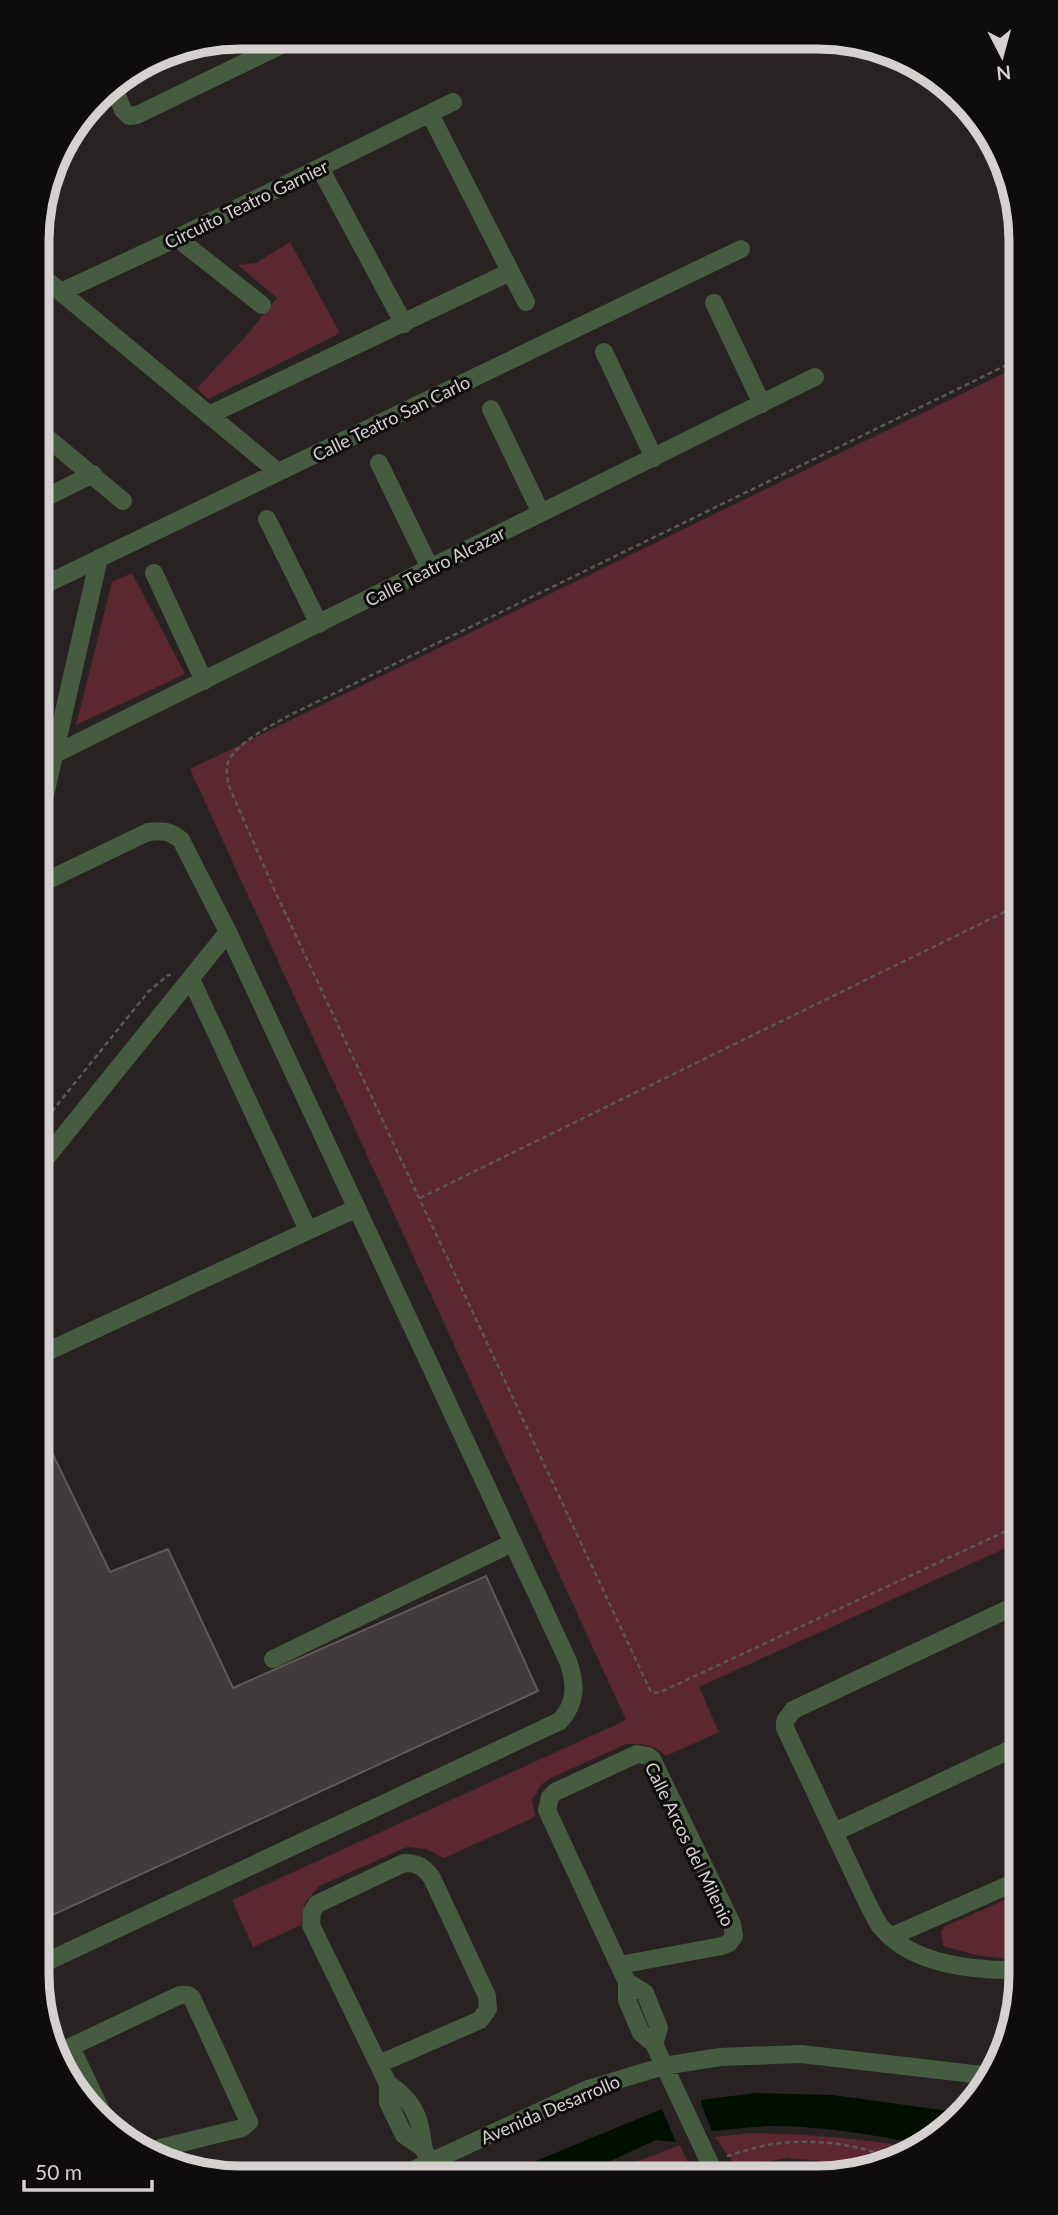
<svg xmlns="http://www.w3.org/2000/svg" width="1058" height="2215" font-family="Lato,sans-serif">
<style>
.green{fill:#5b2832}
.water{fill:#000f00}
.building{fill:#423b3c;stroke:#605859;stroke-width:2}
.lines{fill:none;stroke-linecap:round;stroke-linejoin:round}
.path{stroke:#5d5758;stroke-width:2.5;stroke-dasharray:5 3.5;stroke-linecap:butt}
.minor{stroke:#465b40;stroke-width:18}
.labels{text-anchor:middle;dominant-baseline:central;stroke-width:6;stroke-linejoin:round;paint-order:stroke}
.street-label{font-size:18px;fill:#d5d1d1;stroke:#0f0c0d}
.rim{fill:none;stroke:#d5d1d1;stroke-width:9}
</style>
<rect width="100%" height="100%" fill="#282223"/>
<!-- green -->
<path class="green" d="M290,242L340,333L208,399L197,388L246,336L277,298L238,265L256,263Z
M1015,368L1019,1542L699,1687L719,1732L666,1756C654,1745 642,1743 626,1744L551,1778L542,1784L532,1800L535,1817L444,1858L426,1849L407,1847L319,1886L305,1903L301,1925L253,1947L232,1900L626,1720L190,769Z
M132,573L185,674L76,725L112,582Z
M1020,1893L1021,1961L976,1955L943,1946L941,1932L944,1927Z
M750,2133C804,2134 856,2138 909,2147L878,2166L787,2158L758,2163L740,2172L715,2137Z
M680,2145L690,2168L678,2172H609Z"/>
<!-- water -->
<path class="water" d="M755,2093L833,2095L963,2113L916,2143C868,2134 820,2126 771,2126C751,2126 732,2130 712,2131L701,2104V2100Z
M662,2109L676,2142L656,2140L584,2173H507Z"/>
<!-- building -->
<path class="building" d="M42,1432L110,1572L168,1549L233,1688L486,1576L538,1691L44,1919Z"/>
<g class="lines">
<!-- path -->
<path class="path" d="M1015,361L288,716C271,726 229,746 227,767C226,772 228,779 228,784L274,889L651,1692L656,1693L665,1690L1019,1525
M41,1125L148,992L168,975H171
M420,1198L1017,906
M727,2156C742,2152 758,2146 774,2144C811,2138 857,2144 891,2158
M620,2172L627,2170L690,2164"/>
<!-- minor -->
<path class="minor" d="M112,84L123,110L129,116L137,115L298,37
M430,114L526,302
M320,168L404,324
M177,238L262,305
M39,274L278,472
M61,292L177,238L453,102
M714,303L762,404
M604,352L654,458
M491,409L541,513
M209,415L510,272
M39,431L123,501
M379,463L430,568
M39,501L93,474
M267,519L319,624
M154,573L204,681
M40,587L741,249
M53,755L815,377
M40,817L99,558
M40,884L148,832C162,830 170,831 181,840L228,932L568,1661C576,1684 577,1702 560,1721L44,1963
M191,979L308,1230
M41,1164L228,932
M42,1354L357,1208
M1019,1604L793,1710L785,1721V1728L867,1902C871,1909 875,1919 880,1926C911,1965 975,1971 1021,1970
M273,1659L512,1543
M835,1832L1020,1745
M890,1937L1020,1880
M619,1965L722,1946L729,1943L734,1936L732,1924L652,1759L648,1756L637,1754L555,1792L550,1797L547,1810L619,1965L627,1982V2000L641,2033L654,2044L714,2172
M627,1982L645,1993L659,2028L654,2044
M71,2047L110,2129
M60,2052L180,1995H188L192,1998L249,2122L242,2128L152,2150
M379,2064L480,2020L488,2009L487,1996L432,1878C424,1867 418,1863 404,1863L317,1904L312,1912L311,1925L388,2084V2102L402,2131L404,2135L422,2147
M388,2084C404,2094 416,2108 420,2127C423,2137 421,2145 426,2154
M407,2173L588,2089L664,2066L720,2057L801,2054L991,2076"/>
</g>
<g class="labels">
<!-- street labels -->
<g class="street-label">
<text transform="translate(246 204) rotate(-26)">Circuito Teatro Garnier</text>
<text transform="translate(391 418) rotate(-26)">Calle Teatro San Carlo</text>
<text transform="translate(435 566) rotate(-27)">Calle Teatro Alcazar</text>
<text transform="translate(690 1844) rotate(64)">Calle Arcos del Milenio</text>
<text transform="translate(550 2109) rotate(-23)">Avenida Desarrollo</text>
</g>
</g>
<!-- crop -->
<path d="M0 0H1058V2215H0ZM241 49H817A192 192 0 0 1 1009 241V1974A192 192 0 0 1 817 2166H241A192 192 0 0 1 49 1974V241A192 192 0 0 1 241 49Z" fill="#0f0c0d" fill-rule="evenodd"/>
<path class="rim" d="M241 49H817A192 192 0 0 1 1009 241V1974A192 192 0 0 1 817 2166H241A192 192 0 0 1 49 1974V241A192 192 0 0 1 241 49Z"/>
<!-- north arrow -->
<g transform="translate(1002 56) rotate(174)" stroke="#0f0c0d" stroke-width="5" paint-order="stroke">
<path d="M0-5L12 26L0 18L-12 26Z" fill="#d5d1d1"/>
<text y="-10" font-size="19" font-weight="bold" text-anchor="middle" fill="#d5d1d1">N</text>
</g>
<!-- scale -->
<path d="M24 2180v10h128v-10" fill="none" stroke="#d5d1d1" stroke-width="3.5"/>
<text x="35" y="2180" font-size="21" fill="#d5d1d1" stroke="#0f0c0d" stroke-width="5" paint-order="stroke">50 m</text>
</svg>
